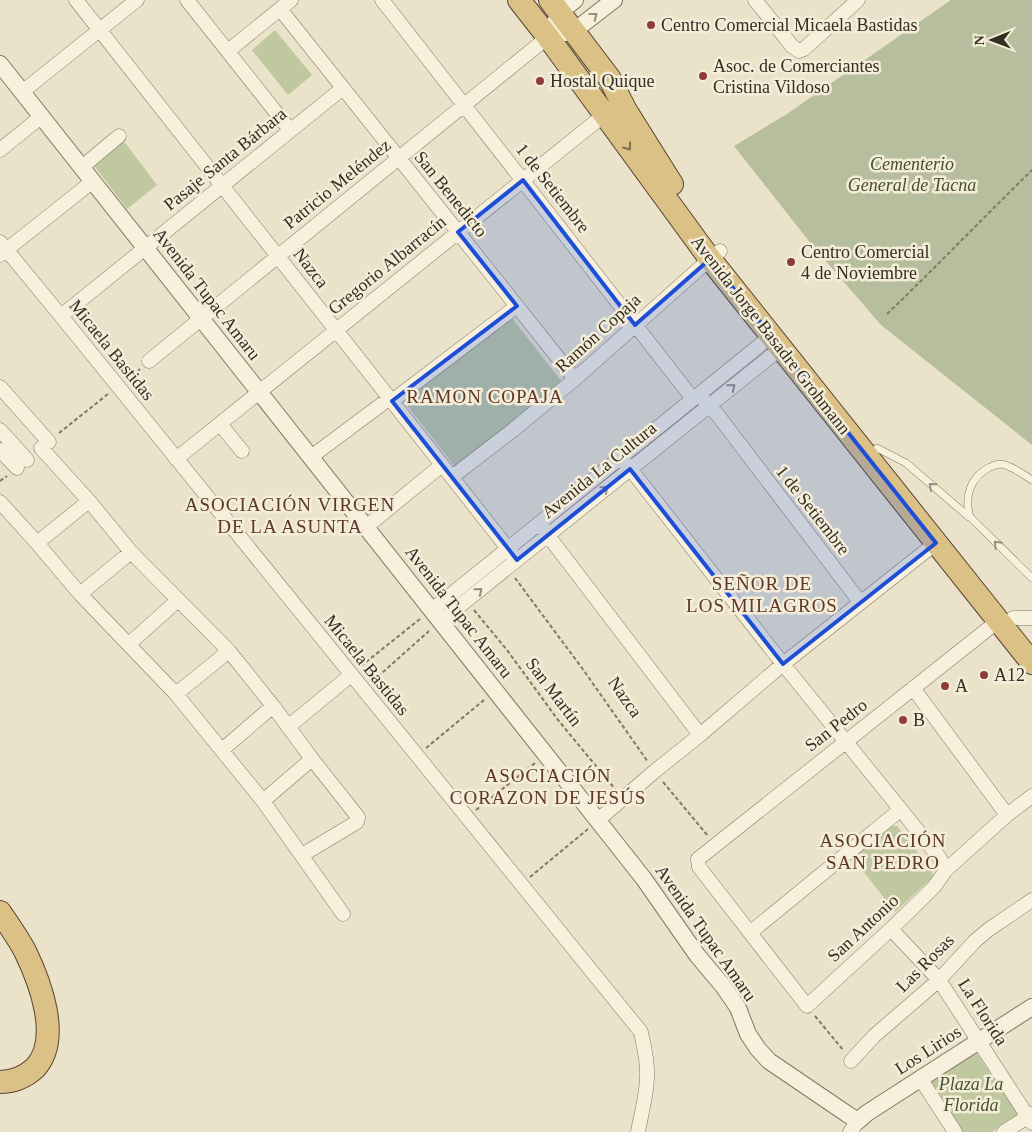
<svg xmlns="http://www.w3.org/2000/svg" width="1032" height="1132" font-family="'Times New Roman',serif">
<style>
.green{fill:#c0c89f}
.cemetery{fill:#b7be9d}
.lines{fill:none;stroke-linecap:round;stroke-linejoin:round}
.service-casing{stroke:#857760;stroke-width:8}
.minor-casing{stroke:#857760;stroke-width:15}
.tertiary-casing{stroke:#857760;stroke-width:18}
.trunk-casing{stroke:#544534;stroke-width:24}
.path{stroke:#857760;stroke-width:2;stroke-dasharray:4 2.5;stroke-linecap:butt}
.service{stroke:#f6f0dd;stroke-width:7}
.minor{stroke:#f6f0dd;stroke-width:14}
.tertiary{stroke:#f6f0dd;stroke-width:16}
.trunk{stroke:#dcc186;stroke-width:22}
.oneway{stroke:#968f80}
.oneway2{stroke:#81704f}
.marked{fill:#1d4ed8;fill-opacity:0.2;stroke:#1d4ed8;stroke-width:4;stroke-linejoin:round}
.poi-dot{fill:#8e3d36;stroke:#f3edd9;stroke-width:2}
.labels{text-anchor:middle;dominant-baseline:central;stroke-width:5;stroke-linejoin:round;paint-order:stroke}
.poi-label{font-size:18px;fill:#372e22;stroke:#f3edd9;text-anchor:start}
.street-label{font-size:18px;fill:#372e22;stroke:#f3edd9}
.park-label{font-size:18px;font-style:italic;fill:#45522b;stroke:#f3edd9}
.neighbourhood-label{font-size:19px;letter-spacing:1px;fill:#603726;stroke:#f3edd9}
</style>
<rect width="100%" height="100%" fill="#eae3ca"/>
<!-- green -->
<path class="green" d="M275,30L312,75L288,95L252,50Z
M570,43L610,93L626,131L565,45Z
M123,140L157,185L127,209L92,163Z
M511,317L562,382V386L455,467L403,400Z
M891,826H897L932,871L933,877L895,912L853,858Z
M976,1052L1018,1114L992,1132H962L930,1082Z"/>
<!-- cemetery -->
<path class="cemetery" d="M951,0H1032V445L881,325L812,245L734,146L787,114Z"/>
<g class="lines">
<!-- service casing -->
<g class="service-casing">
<path id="service" d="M877,448L906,463L969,517
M1032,480C1024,475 1011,465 1001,464C997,464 993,466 990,467C970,477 964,497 970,517L1032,578"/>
</g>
<!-- minor casing -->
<g class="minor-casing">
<path id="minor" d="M76,0L517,560
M187,0L290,130
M382,0L693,399
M755,0L792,46L799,51L804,49L858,0
M280,9L575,379
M228,51L291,0
M22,92L137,0
M0,150L42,116
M82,167L119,136
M0,242L61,316L641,1032C644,1047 648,1062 647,1076C647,1095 641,1114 638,1132
M0,255L93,181
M61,316L343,88
M149,361L548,37
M0,387L49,442
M703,399L710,405L860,602
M392,401L517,306
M220,424L242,451
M0,430L27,460
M41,448L89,501L131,552L229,651L273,706L312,759L358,817L357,822L302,855
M0,450L17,468
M311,457L390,398
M621,457L783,664L939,857L946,870
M176,459L609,111
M452,477L513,430L575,379L710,259L720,251
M0,502L37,543L80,594L176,694L263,801L343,914
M366,527L442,465
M543,529L700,735
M37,543L89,501
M80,594L131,552
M432,610L771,336
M1013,618H1032
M441,621L781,348
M998,621L698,859L699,867L807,1006L891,929L934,887L946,870L1007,815L1032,796
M129,644L178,600
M913,688L1007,815
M176,694L229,651
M288,727L351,675
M222,750L273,706
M263,801L312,759
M598,820L655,771L700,735L783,664L936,543
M891,929L939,980L1032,1123
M751,932L900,810
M851,1061L874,1036L939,980L975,941L988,930L1032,900
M920,1078L955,1132
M850,1132L858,1121
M1004,1132L1032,1114"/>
</g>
<!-- tertiary casing -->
<g class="tertiary-casing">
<path id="tertiary" d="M555,22L560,12L575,0
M548,37L574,31L614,0
M0,64L644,879L697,955L723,986L732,999L738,1008L748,1034L758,1049L769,1061L847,1114L858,1121L867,1113L1032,1007"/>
</g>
<!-- trunk casing -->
<g class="trunk-casing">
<path id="trunk" d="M519,0L548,37L710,259L1032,663
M550,0L610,79L625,109L672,184
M0,912C9,925 18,938 25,951C40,982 62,1039 35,1068C25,1077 13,1082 0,1082"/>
</g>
<!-- path -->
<path class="path" d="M887,314C936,267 983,218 1032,170
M128,379L140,369
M59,433L108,394
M0,481L7,476
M515,578L582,668L648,762
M474,610L507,650L558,720L615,789
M361,666L420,619
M373,681L429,631
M426,748L484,700
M663,782L708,836
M476,810L535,763
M530,877L588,829
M815,1016L844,1051"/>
<!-- service -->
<use href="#service" class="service"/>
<!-- minor -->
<use href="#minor" class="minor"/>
<!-- tertiary -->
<use href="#tertiary" class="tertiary"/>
<!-- trunk -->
<use href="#trunk" class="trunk"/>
</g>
<!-- one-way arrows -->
<defs><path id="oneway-chevron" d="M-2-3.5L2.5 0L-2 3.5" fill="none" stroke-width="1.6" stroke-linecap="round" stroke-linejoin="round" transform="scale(1.25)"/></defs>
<g class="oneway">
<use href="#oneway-chevron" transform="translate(594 16) rotate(-37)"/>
<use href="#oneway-chevron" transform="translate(732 387) rotate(-39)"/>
<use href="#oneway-chevron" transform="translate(932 486) rotate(-140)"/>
<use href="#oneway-chevron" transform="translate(605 489) rotate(-39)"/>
<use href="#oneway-chevron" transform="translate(997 544) rotate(-135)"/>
<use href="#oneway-chevron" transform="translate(479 591) rotate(-39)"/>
</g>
<use class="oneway2" href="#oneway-chevron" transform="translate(628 147) rotate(54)"/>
<!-- marked area -->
<path class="marked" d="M523,180L635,325L710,259L936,543L783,664L630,469L517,560L392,401L517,306L458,232Z"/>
<!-- markers -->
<g class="poi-dot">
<circle cx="651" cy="25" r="5"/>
<circle cx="703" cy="76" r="5"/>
<circle cx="540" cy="81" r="5"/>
<circle cx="791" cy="262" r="5"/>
<circle cx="984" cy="675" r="5"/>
<circle cx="945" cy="686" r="5"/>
<circle cx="903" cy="720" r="5"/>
</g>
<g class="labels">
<!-- poi labels -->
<g class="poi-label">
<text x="661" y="25">Centro Comercial Micaela Bastidas</text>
<text x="713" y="66">Asoc. de Comerciantes<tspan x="713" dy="21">Cristina Vildoso</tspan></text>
<text x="550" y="81">Hostal Quique</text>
<text x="801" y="252">Centro Comercial<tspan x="801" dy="21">4 de Noviembre</tspan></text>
<text x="994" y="675">A12</text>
<text x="955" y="686">A</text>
<text x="913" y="720">B</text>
</g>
<!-- street labels -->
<g class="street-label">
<text transform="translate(225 159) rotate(-39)">Pasaje Santa Bárbara</text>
<text transform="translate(337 184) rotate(-39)">Patricio Meléndez</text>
<text transform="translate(553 188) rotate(52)">1 de Setiembre</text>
<text transform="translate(451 194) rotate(51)">San Benedicto</text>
<text transform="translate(387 265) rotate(-39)">Gregorio Albarracín</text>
<text transform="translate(311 268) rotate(52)">Nazca</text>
<text transform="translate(207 294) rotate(52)">Avenida Tupac Amaru</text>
<text transform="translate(598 333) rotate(-42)">Ramón Copaja</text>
<text transform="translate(771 335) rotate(52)">Avenida Jorge Basadre Grohmann</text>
<text transform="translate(112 350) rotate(51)">Micaela Bastidas</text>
<text transform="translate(599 470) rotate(-39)">Avenida La Cultura</text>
<text transform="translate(813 510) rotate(52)">1 de Setiembre</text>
<text transform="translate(459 612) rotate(52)">Avenida Tupac Amaru</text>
<text transform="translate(367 665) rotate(51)">Micaela Bastidas</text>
<text transform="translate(554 692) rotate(53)">San Martín</text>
<text transform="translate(625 697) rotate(55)">Nazca</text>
<text transform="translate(836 725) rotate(-38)">San Pedro</text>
<text transform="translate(863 928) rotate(-43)">San Antonio</text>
<text transform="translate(706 933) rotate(55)">Avenida Tupac Amaru</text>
<text transform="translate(925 963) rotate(-45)">Las Rosas</text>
<text transform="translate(983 1012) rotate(57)">La Florida</text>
<text transform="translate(928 1050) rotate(-33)">Los Lirios</text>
</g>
<!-- park labels -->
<g class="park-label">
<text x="912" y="164">Cementerio<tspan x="912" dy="21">General de Tacna</tspan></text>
<text x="971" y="1084">Plaza La<tspan x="971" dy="21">Florida</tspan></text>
</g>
<!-- neighbourhood labels -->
<g class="neighbourhood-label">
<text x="485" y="396">RAMON COPAJA</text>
<text x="290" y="504">ASOCIACIÓN VIRGEN<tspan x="290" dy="22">DE LA ASUNTA</tspan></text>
<text x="762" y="583">SEÑOR DE<tspan x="762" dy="22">LOS MILAGROS</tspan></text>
<text x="548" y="775">ASOCIACIÓN<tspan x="548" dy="22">CORAZON DE JESÚS</tspan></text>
<text x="883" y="840">ASOCIACIÓN<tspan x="883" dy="22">SAN PEDRO</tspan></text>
</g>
</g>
<!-- north arrow -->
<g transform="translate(992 40) rotate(269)" stroke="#f3edd9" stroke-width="4" paint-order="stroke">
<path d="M0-4L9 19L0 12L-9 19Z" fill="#372e22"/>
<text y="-8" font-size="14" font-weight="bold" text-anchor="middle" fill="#372e22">N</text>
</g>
</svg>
